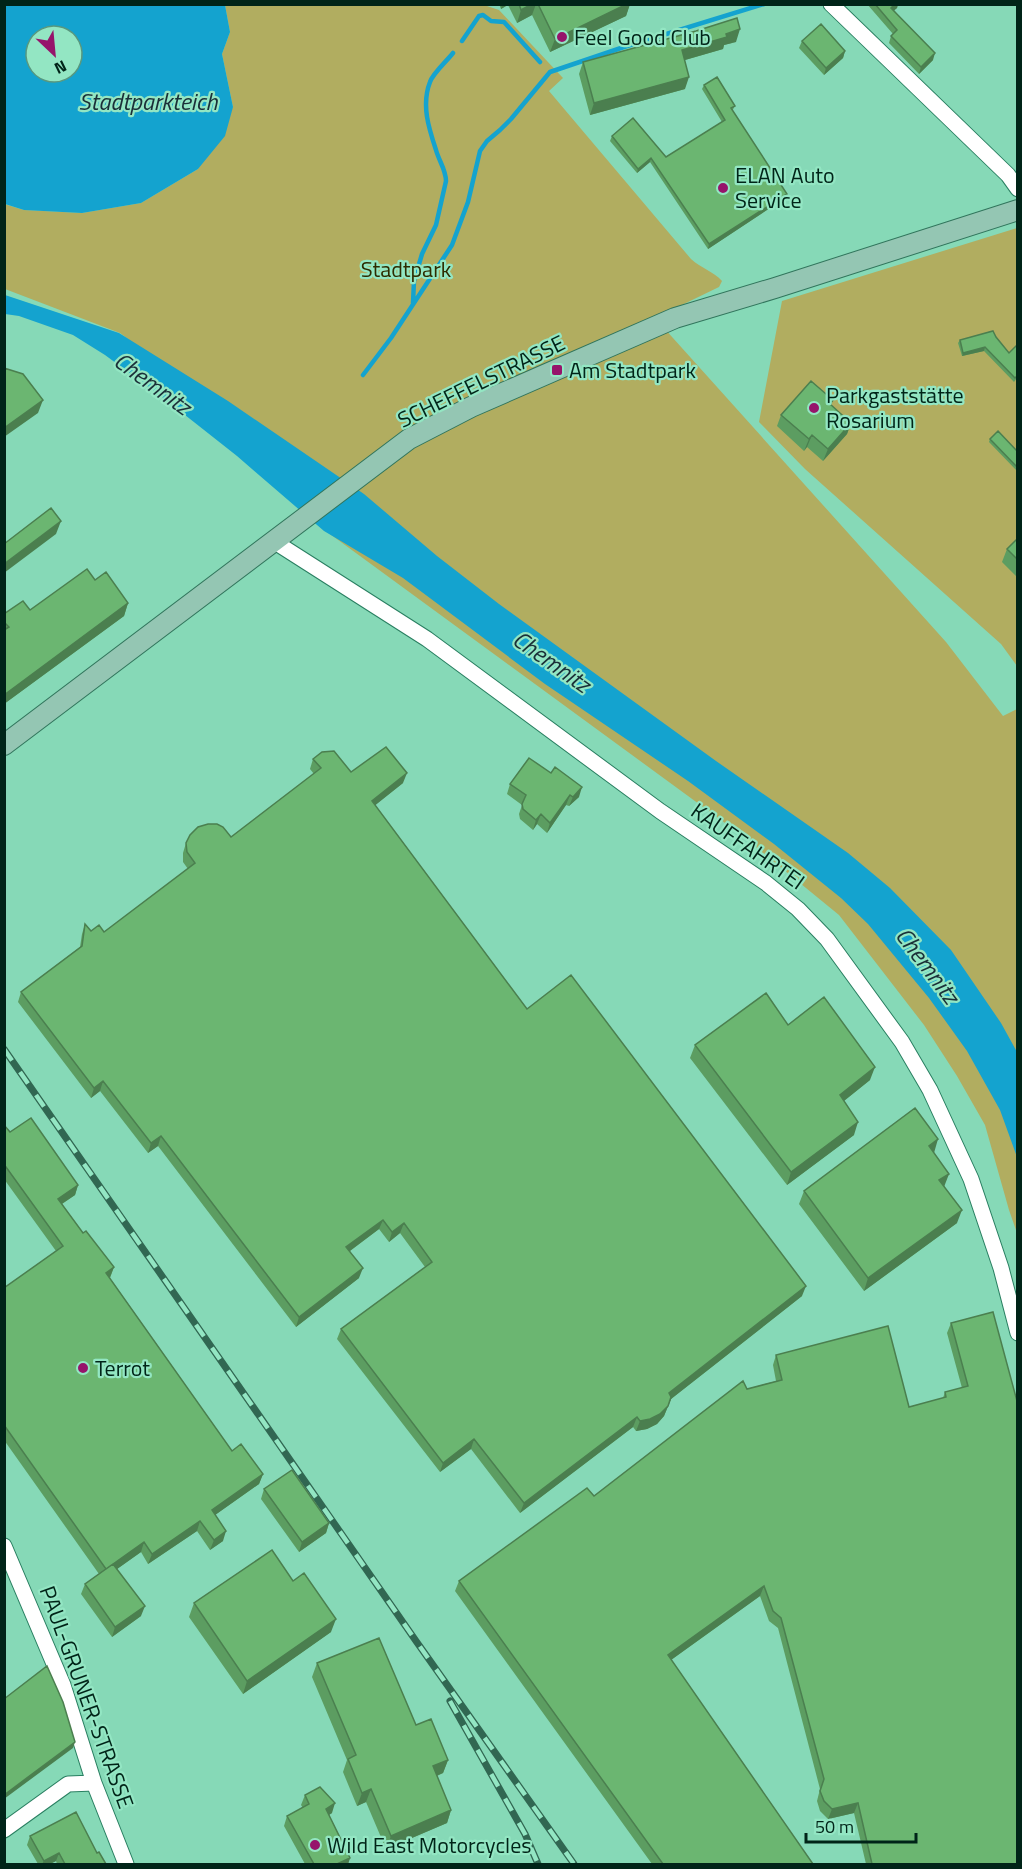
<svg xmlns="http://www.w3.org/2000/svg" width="1022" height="1869" font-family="'Titillium Web',sans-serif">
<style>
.green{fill:#b1ad60}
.water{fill:#14a3cf;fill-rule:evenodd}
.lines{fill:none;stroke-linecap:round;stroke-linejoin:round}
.stream{stroke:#14a3cf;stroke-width:4.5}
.minor-casing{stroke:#297f61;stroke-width:17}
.major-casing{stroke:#31755c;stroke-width:22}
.minor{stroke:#fff;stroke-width:15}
.major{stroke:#94c6b3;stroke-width:20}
.rail-casing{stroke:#316752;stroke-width:7}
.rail{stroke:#93e6c3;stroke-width:4.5;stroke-dasharray:14;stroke-linecap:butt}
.wall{fill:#5c9d61}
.shaded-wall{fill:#4b7f4f}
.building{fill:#6bb671;stroke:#4b7f4f;stroke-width:1.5}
.poi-dot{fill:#96146b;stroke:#93e6c3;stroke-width:2}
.labels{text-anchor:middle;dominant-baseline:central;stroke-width:4.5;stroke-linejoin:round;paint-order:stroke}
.poi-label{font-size:22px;fill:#002418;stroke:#93e6c3;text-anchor:start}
.park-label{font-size:22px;fill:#2e2b00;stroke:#93e6c3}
.street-label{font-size:22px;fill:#002418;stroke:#93e6c3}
.water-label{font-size:24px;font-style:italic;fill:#1a2f38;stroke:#93e6c3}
</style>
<rect width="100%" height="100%" fill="#86d9b7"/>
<!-- green -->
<path class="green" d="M481,4L499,10L563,78L549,91L691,259C701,268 714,272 722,281L719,287L655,318L946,642L1003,716L1017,709V1233L1009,1210L985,1125L957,1076L924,1025L839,915L740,834L319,526L325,488L120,333L5,289L4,204L24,210L82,213L141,203L198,169L233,107L222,54L230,32L225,5Z
M1017,228V666L1001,644L805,469L759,422L782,301Z"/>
<!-- water -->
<path class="water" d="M5,4L225,5L230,32L222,54L233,107L225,136L198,169L141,203L82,213L24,210L5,204ZM36,36H72V72H36Z
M5,295L119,333L228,401L364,494L437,556L499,604L716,761L848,853L890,888L951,950L1001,1023L1017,1052V1157L1000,1110L967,1051L929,998L868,924L841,898L774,844L688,781L545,684L403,578L324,531L237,456L166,400L105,355L73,335L19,316L5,314Z"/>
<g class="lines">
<!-- stream -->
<path class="stream" d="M462,41L479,16L483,15L491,21L504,22L540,62
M413,303L414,281L422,254L436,225L446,181C446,170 439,161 436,150C429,129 421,105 430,82C433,73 446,62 453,53
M363,375L391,338L452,245L468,202L480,151L487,141L500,130L511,119L550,72L624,47L764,4"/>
<!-- minor casing -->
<g class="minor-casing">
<path id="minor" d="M831,4L1008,175L1018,189
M275,542L427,639L660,811L766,883L798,909L827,939L902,1042L930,1090L971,1179L1001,1268L1018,1333
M4,1546L63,1685L94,1783L126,1864
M4,1830L68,1784L94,1783"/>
</g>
<!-- major casing -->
<g class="major-casing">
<path id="major" d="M4,745L409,439L471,407L675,318L775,288L1018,210"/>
</g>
<!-- minor -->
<use href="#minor" class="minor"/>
<!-- major -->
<use href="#major" class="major"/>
<!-- rail casing -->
<g class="rail-casing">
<path id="rail" d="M4,1049L416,1641L574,1864
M450,1701L525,1834L538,1864"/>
</g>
<!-- rail -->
<use href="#rail" class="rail"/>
</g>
<!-- wall -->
<path class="wall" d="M499,4H630L626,16L550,52L532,15L517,23L508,5L501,9Z
M867,4H898L897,8L894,10L933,60L919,74L889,43L891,36L893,34Z
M802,41L845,51L843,58L824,75L799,48Z
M736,42L724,45L723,49L685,60V89L590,115L579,74L583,62Z
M704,85L735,106L732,111L785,198L708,249L650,162L637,173L610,141L612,136L666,157L722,122L702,89Z
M996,337L1009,353L1017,378L1014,382L984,351L962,356L958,343L960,340Z
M833,400L831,405L851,423L847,434L823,461L807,447L804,451L777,426L781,415Z
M990,439L1017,451V471L989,442Z
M1017,539V577L1002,562L1007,549Z
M95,580L128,603L124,616L4,704V614L30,610Z
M313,759L351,772L403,783L375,805L527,1009L802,1296L671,1399L664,1416L657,1424L647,1429L636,1431L633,1427L520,1513L471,1449L440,1472L337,1339L341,1329L425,1267L400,1233L389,1242L379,1229L350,1251L359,1278L296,1327L158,1146L148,1153L100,1091L91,1098L18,1002L21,992L80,947L82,934L85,924L91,931L104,932L188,869L183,862V853L186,843L231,837L314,774L310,769Z
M510,784L579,797L569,806L566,805L547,833L537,824L533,830L520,819L519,814L522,805L507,794Z
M695,1045L870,1080L844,1101L854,1135L787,1185L690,1058Z
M4,1125L10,1132L78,1185L75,1195L62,1204L83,1233L114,1267L110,1278L232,1451L263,1474L259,1484L215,1515L223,1541L210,1550L197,1531L148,1564L141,1552L117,1569L141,1616L112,1637L81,1594L85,1584L99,1574L4,1440V1288L56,1251L4,1179Z
M933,1153L957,1223L864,1291L799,1204L804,1191Z
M993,1312L1017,1864H866L854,1813L828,1819L820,1811L817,1801L820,1789L778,1628L769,1621L760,1596L671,1660L813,1864H652L455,1591L459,1581L594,1496L747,1389L776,1381L773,1365L776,1355L909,1407L943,1398L945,1392L962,1388L947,1333L951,1323Z
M264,1489L329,1523L326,1533L299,1552L261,1499Z
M194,1603L331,1632L243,1694L189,1617Z
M317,1663L416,1725L448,1760L443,1773L437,1776L451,1810L447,1823L386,1849L366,1802L357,1806L343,1772L347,1760L312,1677Z
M305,1795L332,1813L329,1815L350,1858L348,1864H305L284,1826L287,1816L303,1808L301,1805Z
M30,1836L97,1853L106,1864H57L56,1861L50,1864H38L27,1845Z"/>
<!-- shaded-wall -->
<path class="shaded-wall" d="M502,4H509L501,9Z
M532,4H536L532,15L517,23L521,10Z
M627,4H630L626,16L550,52L555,39Z
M895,4H898L897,8L889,15L891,8Z
M740,29L736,42L724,45L723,49L678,62L682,50Z
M845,51L843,58L824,75L826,68Z
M935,53L933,60L919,74L921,67Z
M689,77L685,89L590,115L594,103Z
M651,158L650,162L637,173L638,169Z
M787,194L785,198L708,249L709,244Z
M985,347L984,351L962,356L963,353Z
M43,400L38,413L4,437V428Z
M851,423L847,434L823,461L828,449Z
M812,435L807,447L804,451L809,439Z
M61,521L56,534L4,573V564Z
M128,603L124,616L4,704V695Z
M407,773L403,783L368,811L372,801Z
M582,787L579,797L569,806L573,797Z
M570,795L566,805L547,833L550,823Z
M541,814L537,824L533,830L536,820Z
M875,1067L870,1080L835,1108L840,1095Z
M103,1081L100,1091L91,1098L94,1088Z
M858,1122L854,1135L787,1185L791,1172Z
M161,1136L158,1146L148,1153L151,1143Z
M938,1139L934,1153L929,1146Z
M949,1174L944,1187L939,1180Z
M78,1185L75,1195L54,1209L58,1199Z
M962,1210L957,1223L864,1291L868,1278Z
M383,1220L379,1229L343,1256L346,1247Z
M404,1223L400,1233L389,1242L392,1232Z
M114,1267L110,1277L103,1283L106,1273Z
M363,1268L359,1278L296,1327L299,1317Z
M806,1286L802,1296L671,1399L664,1416L657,1424L647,1429L636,1431L640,1421L669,1393Z
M637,1417L633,1427L520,1513L524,1503Z
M474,1439L471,1449L440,1472L443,1463Z
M263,1474L259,1484L208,1520L212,1510Z
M200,1521L197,1531L148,1564L152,1554Z
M329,1523L326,1533L299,1552L302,1542Z
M226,1531L223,1541L210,1550L214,1540Z
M144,1542L141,1552L103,1579L106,1569Z
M764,1586L760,1596L664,1665L668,1655Z
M145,1606L141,1616L112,1637L115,1627Z
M336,1619L331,1632L243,1694L247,1681Z
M75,1742L73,1748L4,1799V1795Z
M448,1760L443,1773L428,1779L433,1766Z
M371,1789L366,1802L357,1806L362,1793Z
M335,1803L332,1813L322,1819L326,1809Z
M858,1803L854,1813L828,1819L832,1809Z
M451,1810L447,1823L386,1849L391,1836Z
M59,1853L56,1861L50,1864H42L44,1861Z
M350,1858L348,1864H337Z"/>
<!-- building -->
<path class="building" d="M519,4H532L521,10Z
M538,4H627L555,39Z
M875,4H895L891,8L935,53L921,67L891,36L897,30Z
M737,18L740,29L726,34L727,37L682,50L689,77L594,103L583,62L696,31Z
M821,24L845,51L826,68L802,41Z
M717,77L735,106L731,108L787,194L709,244L651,158L638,169L612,136L633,118L666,157L725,120L704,85Z
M993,331L996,337L1009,353L1017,345V376L1015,378L985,347L963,353L960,340Z
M4,368L23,374L43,400L4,428Z
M811,381L833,400L830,404L851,423L828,449L812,435L809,439L781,415Z
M998,431L1017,451V467L990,439Z
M51,508L61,521L4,564V544Z
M1017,539V559L1007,549Z
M87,569L95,580L106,572L128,603L4,695V630L9,627L4,622V614L23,601L30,610Z
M386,747L407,773L372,801L527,1009L571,975L806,1286L669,1393L671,1397L668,1406L660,1414L650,1419L640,1421L637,1417L524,1503L474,1439L443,1463L341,1329L432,1262L404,1223L392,1232L383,1220L346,1247L363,1268L299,1317L161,1136L151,1143L103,1081L94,1088L21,992L82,946L85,924L91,931L99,925L104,932L195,863L187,852L186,843L190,835L198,827L208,824H217L223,827L231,837L321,768L313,759L322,752L334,751L351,772Z
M529,758L551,773L555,767L582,787L573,797L570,795L550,823L541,814L536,820L523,809L522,804L526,795L510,784Z
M766,993L788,1025L824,997L875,1067L840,1095L858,1122L791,1172L695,1045Z
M915,1108L938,1139L929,1146L949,1174L939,1180L962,1210L868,1278L804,1191Z
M31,1118L78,1185L58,1199L83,1233L86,1231L114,1267L106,1273L232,1451L241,1444L263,1474L212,1510L226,1531L214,1540L200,1521L152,1554L144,1542L106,1569L4,1425V1288L63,1246L6,1167L4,1168V1125L10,1132Z
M993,1312L1017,1401V1864H872L858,1803L832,1809L824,1801L820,1791L824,1779L781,1618L773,1611L764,1586L668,1655L813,1864H663L459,1581L587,1488L594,1496L743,1381L747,1389L782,1380L776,1355L888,1326L909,1407L946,1397L945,1392L968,1386L951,1323Z
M292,1470L329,1523L302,1542L264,1489Z
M272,1550L293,1581L304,1573L336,1619L247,1681L194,1603Z
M113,1564L145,1606L115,1627L85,1584Z
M379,1638L416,1725L431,1719L448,1760L433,1766L451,1810L391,1836L371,1789L362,1793L348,1759L356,1755L317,1663Z
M47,1666L63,1702L75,1742L4,1795V1699Z
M320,1787L335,1803L326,1809L350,1858L337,1864H314L287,1816L309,1804L305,1795Z
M76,1812L97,1853L99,1852L106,1864H65L59,1853L44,1861L30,1836Z"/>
<!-- markers -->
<g class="poi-dot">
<circle cx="562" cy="37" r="6"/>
<circle cx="723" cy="188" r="6"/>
<rect x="551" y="364" width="12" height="12" rx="3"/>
<circle cx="814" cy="408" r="6"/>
<circle cx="83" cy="1368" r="6"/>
<circle cx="315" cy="1845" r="6"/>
</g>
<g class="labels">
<!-- poi labels -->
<g class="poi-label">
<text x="574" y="37">Feel Good Club</text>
<text x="735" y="175">ELAN Auto<tspan x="735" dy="25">Service</tspan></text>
<text x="569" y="370">Am Stadtpark</text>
<text x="826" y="395">Parkgaststätte<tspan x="826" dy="25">Rosarium</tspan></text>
<text x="95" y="1368">Terrot</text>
<text x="327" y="1845">Wild East Motorcycles</text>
</g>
<!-- park labels -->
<g class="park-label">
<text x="406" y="269">Stadtpark</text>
</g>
<!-- street labels -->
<g class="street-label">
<text transform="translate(481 381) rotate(-26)">SCHEFFELSTRASSE</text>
<text transform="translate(748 846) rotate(35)">KAUFFAHRTEI</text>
<text transform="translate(87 1697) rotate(70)">PAUL-GRUNER-STRASSE</text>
</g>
<!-- water labels -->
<g class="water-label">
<text x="148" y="101">Stadtparkteich</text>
<text transform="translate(153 383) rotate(36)">Chemnitz</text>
<text transform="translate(552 661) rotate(35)">Chemnitz</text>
<text transform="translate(928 965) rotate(53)">Chemnitz</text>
</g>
</g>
<!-- border -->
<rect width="1022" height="1869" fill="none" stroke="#002418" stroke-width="12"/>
<!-- north arrow -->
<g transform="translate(54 54) rotate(154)"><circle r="28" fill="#93e6c3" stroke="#58987f" stroke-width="1.5"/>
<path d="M0-4.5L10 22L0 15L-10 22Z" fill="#96146b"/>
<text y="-9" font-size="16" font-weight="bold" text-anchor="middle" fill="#002418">N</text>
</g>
<!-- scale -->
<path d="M806 1833v9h110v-9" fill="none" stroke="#002418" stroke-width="3"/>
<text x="815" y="1833" font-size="18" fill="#002418" stroke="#93e6c3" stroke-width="4.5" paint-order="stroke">50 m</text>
</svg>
